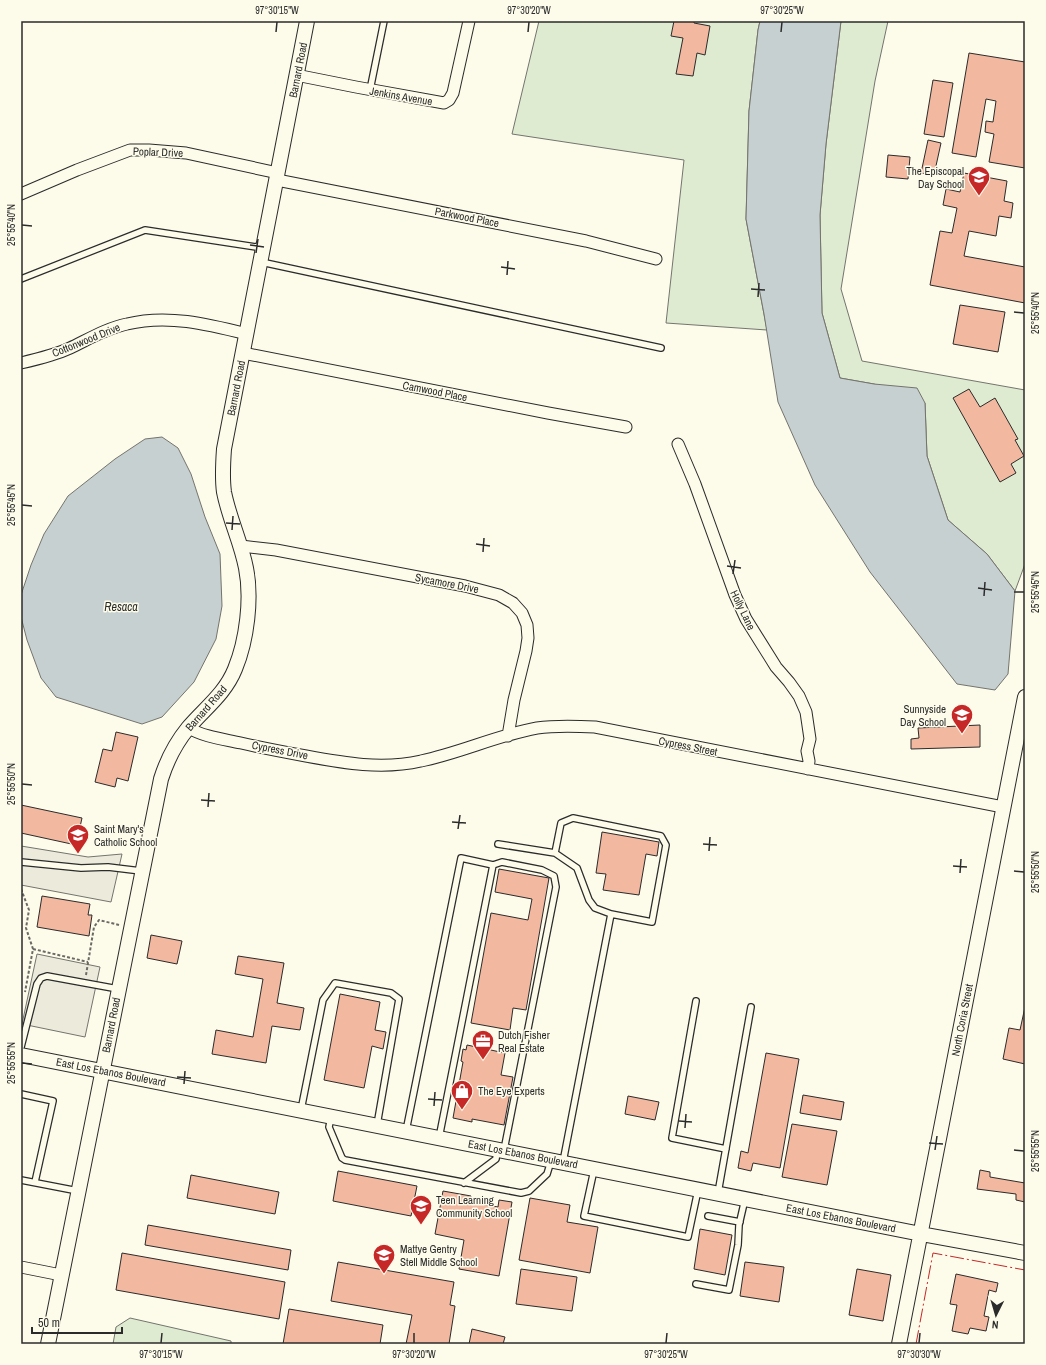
<svg xmlns="http://www.w3.org/2000/svg" width="1046" height="1365" font-family="'Archivo Narrow',sans-serif">
<style>
.green{fill:#deebd1;stroke:#74746e}
.parking{fill:#eceadb;stroke:#74746e}
.water{fill:#c7d0d0;stroke:#74746e}
.building{fill:#f2b8a0;stroke:#2b2b2b}
.lines{fill:none;stroke-linecap:round;stroke-linejoin:round}
.service-casing{stroke:#2b2b2b;stroke-width:8}
.minor-casing{stroke:#2b2b2b;stroke-width:13}
.tertiary-casing{stroke:#2b2b2b;stroke-width:16}
.path{stroke:#6a6964;stroke-width:2;stroke-dasharray:3 2;stroke-linecap:butt}
.service{stroke:#fdfbea;stroke-width:5.5}
.minor{stroke:#fdfbea;stroke-width:11}
.tertiary{stroke:#fdfbea;stroke-width:14}
.power{stroke:#c62828;stroke-width:1;stroke-dasharray:14 3 2 3;stroke-linecap:butt}
.ticks{fill:none;stroke:#2b2b2b;stroke-width:1.5}
.labels{text-anchor:middle;dominant-baseline:central;stroke-width:3;stroke-linejoin:round;paint-order:stroke}
.street-label{font-size:11px;fill:#2b2b2b;stroke:#fdfbea}
.poi-label{font-size:11px;fill:#2b2b2b;stroke:#fdfbea;text-anchor:start}
.water-label{font-size:12px;font-style:italic;fill:#2b2b2b;stroke:#fdfbea}
.neatline{fill:none;stroke:#2b2b2b;stroke-width:1.5}
.ticks-label{font-size:10px;text-anchor:middle;fill:#2b2b2b}
</style>
<rect width="100%" height="100%" fill="#fdfbea"/>
<!-- green -->
<path class="green" d="M539,21H760L758,30L749,111L746,219L767,330L666,323L684,160L512,134Z
M841,21H888L875,81L841,289L862,361L1025,390V564L1015,591L987,554L948,520L927,456L925,403L874,384L840,378L822,313L820,215L826,144Z
M130,1318L231,1341V1344H113L116,1327Z"/>
<!-- parking -->
<path class="parking" d="M21,846L88,857L122,854L111,902L21,885Z
M37,954L100,967L85,1037L22,1024Z"/>
<!-- water -->
<path class="water" d="M760,21H841L826,144L820,215L822,313L840,378L874,384L917,388L925,403L927,456L948,520L987,554L1015,591L1008,674L995,690L957,684L870,572L815,485L778,402L764,314L746,219L749,111L758,30Z
M162,437L178,448L191,474L205,517L220,554L222,606L216,639L194,682L162,717L142,724L56,697L41,678L27,640L21,617V595L31,565L44,534L68,496L115,459L145,439Z"/>
<!-- building -->
<path class="building" d="M674,21H694V23L710,26L705,55L697,53L693,76L676,74L683,38L671,36Z
M969,53L1025,62V168L989,162L994,134L985,132L986,121L993,122L996,101L986,99L976,157L952,153Z
M933,80L953,83L944,137L924,134Z
M928,140L941,143L934,175L921,173Z
M888,155L910,157L908,179L886,177Z
M964,173L1007,181L1004,201L1013,203L1011,218L999,216L996,236L969,231L964,256L1025,267V303L930,285L940,231L952,233L957,208L943,205L946,189L960,192Z
M960,305L1005,312L998,352L953,344Z
M969,389L980,407L995,398L1018,439L1015,440L1024,456L1011,464L1016,473L1000,482L953,398Z
M980,725V747L911,749V739L919,738L918,728Z
M116,732L138,737L128,781L117,778L115,787L95,782L103,749L112,751Z
M21,805L82,818L76,845L21,833Z
M602,832L659,842L657,856L646,854L639,895L603,890L606,874L596,873Z
M499,869L549,878L526,1010L513,1008L510,1030L471,1023L491,913L528,920L532,899L495,892Z
M42,896L90,904L88,915H92L89,936L37,927Z
M151,935L182,941L177,964L147,958Z
M238,956L284,963L277,1003L304,1008L300,1030L272,1026L266,1063L212,1054L216,1030L253,1037L263,979L235,974Z
M340,994L380,1002L375,1030L386,1032L383,1049L372,1046L364,1088L324,1080Z
M1025,1007V1064L1003,1059L1009,1028L1020,1030Z
M467,1045L505,1053L501,1075L513,1077L504,1125L472,1119V1122L453,1118L463,1062L461,1061L463,1049L466,1050Z
M766,1053L799,1059L780,1168L753,1163L751,1171L738,1168L741,1151L748,1153Z
M803,1095L844,1102L841,1120L800,1113Z
M628,1096L659,1102L655,1120L625,1114Z
M792,1124L837,1131L827,1185L782,1177Z
M980,1170L990,1172V1177L1025,1183V1202L1016,1200V1194L977,1189Z
M338,1171L417,1186L411,1216L333,1201Z
M191,1175L279,1192L275,1214L187,1198Z
M443,1191L471,1196L469,1202L498,1207L499,1200L512,1202L499,1276L459,1269L464,1240L435,1234Z
M530,1198L570,1205L567,1222L598,1227L590,1273L519,1260Z
M148,1225L291,1250L288,1270L145,1245Z
M700,1229L732,1235L725,1275L694,1269Z
M122,1253L285,1282L279,1319L116,1290Z
M338,1262L454,1282L450,1305L455,1306L449,1344H406L412,1315L331,1301Z
M745,1262L784,1267L779,1302L740,1296Z
M521,1269L577,1277L572,1311L516,1304Z
M857,1269L891,1275L883,1321L849,1315Z
M956,1274L998,1283L996,1292L989,1290L984,1316L989,1317L986,1331L970,1328L968,1334L952,1331L957,1305L950,1304Z
M289,1309L383,1325L380,1344H283Z
M472,1329L505,1337L503,1344H469Z"/>
<g class="lines">
<!-- service casing -->
<g class="service-casing">
<path id="service" d="M370,90L384,21
M261,262L661,348
M21,279L145,230L263,248
M498,844L555,853L561,823L573,818L661,836L666,845L652,922L611,914L563,1162
M555,853L577,868L589,900L595,908L611,914
M21,862L81,868L108,867L141,871
M493,865L502,862L542,870L554,876L556,887L504,1150
M696,1001L672,1138L726,1149
M21,1047L37,984L41,978L47,976L118,989
M21,1094L53,1101L35,1182
M301,1110L323,1000L335,983L391,993L399,999L377,1125
M331,1117L329,1127L342,1158L345,1160L521,1193L529,1191L547,1174L551,1161
M406,1131L461,858L493,865L439,1138
M594,1170L584,1216L688,1237L698,1190
M21,1180L78,1191
M464,1183L496,1159L497,1151
M718,1193L751,1007
M708,1216L740,1222
M696,1284L729,1290L738,1245L739,1225L745,1199"/>
</g>
<!-- minor casing -->
<g class="minor-casing">
<path id="minor" d="M296,75L356,87L444,103L449,100L453,93L469,21
M277,180L586,241L656,259
M21,194L77,170L130,150H149L186,153L278,173
M243,353L548,413L626,427
M21,363C38,359 55,355 70,348C89,339 107,328 127,324C167,314 207,324 247,334
M678,444L695,484L735,595L746,619L776,667L789,682L799,696L806,712L810,739L807,751L809,761L808,769
M241,546L276,550L465,586L499,595L513,603L522,613L527,625L528,638L526,651L514,700L508,736
M189,728C204,737 223,739 241,743C263,748 284,752 306,756C344,763 382,770 421,761C460,753 498,735 537,728C557,725 576,726 595,727L1003,807
M21,1267L61,1275"/>
</g>
<!-- tertiary casing -->
<g class="tertiary-casing">
<path id="tertiary" d="M21,1055L921,1234L1025,1253
M48,1344L161,779C167,760 175,744 188,728C204,709 225,694 235,669C247,640 252,598 246,568C241,542 229,518 224,492C222,478 223,463 224,449L307,21
M899,1344L1025,697"/>
</g>
<!-- path -->
<path class="path" d="M21,889L29,910L26,928L33,949L25,992
M33,949L88,962
M86,975L94,927L99,920L119,925"/>
<!-- service -->
<use href="#service" class="service"/>
<!-- minor -->
<use href="#minor" class="minor"/>
<!-- tertiary -->
<use href="#tertiary" class="tertiary"/>
<!-- power -->
<path class="power" d="M916,1344L933,1253L1025,1270"/>
</g>
<!-- ticks -->
<path class="ticks" d="M276,32L277,22M528,32L529,22M781,32L782,22M22,225L32,226M250,245L264,247M256,253L258,239M501,267L515,269M507,275L508,261M751,289L765,290M758,297L759,283M1014,312L1024,313M22,505L32,506M226,523L240,524M232,530L233,516M476,544L490,546M483,552L484,538M727,566L741,568M733,574L735,560M978,588L992,590M1014,592H1024M984,596L985,582M22,784L32,785M201,800L215,801M208,807L209,793M452,822L466,823M458,829L460,815M703,844L717,845M709,851L710,837M953,866L967,867M1014,871L1024,872M960,873L961,859M22,1063L32,1064M177,1077L191,1078M184,1084L185,1071M428,1099L442,1100M434,1106L435,1092M679,1121L692,1122M685,1128L686,1114M929,1143L943,1144M935,1150L937,1136M1014,1150L1024,1151M161,1343L162,1333M414,1343V1333M666,1343L667,1333M919,1343L920,1333"/>
<!-- icons -->
<defs>
<g id="school-pin" transform="scale(1.15)"><path d="M0 17L-7.5 6A9.5 9.5 0 1 1 7.5 6Z" fill="#c62828" stroke="#fdfbea"/><path d="M0-5L7-2L0 1L-7-2ZM-4 1L0 2.5L4 1V4Q0 6-4 4Z" fill="#fff"/></g>
<g id="office-pin" transform="scale(1.15)"><path d="M0 17L-7.5 6A9.5 9.5 0 1 1 7.5 6Z" fill="#c62828" stroke="#fdfbea"/><path d="M-6-3h4V-5.5h4V-3h4V5H-6ZM-1-4.5V-3h2v-1.5ZM-6 0V1H6V0Z" fill="#fff"/></g>
<g id="shop-pin" transform="scale(1.15)"><path d="M0 17L-7.5 6A9.5 9.5 0 1 1 7.5 6Z" fill="#c62828" stroke="#fdfbea"/><path d="M-5-2.5h2.3a2.7 3.5 0 0 1 5.4 0H5L5.5 6h-11ZM-1.5-2.5h3a1.5 2.3 0 0 0-3 0Z" fill="#fff"/></g>
</defs>
<g fill-rule="evenodd">
<use href="#school-pin" x="979" y="177"/>
<use href="#school-pin" x="962" y="715"/>
<use href="#school-pin" x="78" y="835"/>
<use href="#office-pin" x="483" y="1041"/>
<use href="#shop-pin" x="462" y="1091"/>
<use href="#school-pin" x="421" y="1206"/>
<use href="#school-pin" x="384" y="1255"/>
</g>
<g class="labels">
<!-- street labels -->
<g class="street-label">
<text transform="translate(298 70) rotate(-79)">Barnard Road</text>
<text transform="translate(401 96) rotate(10)">Jenkins Avenue</text>
<text transform="translate(158 152) rotate(2)">Poplar Drive</text>
<text transform="translate(467 217) rotate(11)">Parkwood Place</text>
<text transform="translate(86 340) rotate(-22)">Cottonwood Drive</text>
<text transform="translate(236 388) rotate(-79)">Barnard Road</text>
<text transform="translate(435 391) rotate(11)">Camwood Place</text>
<text transform="translate(447 583) rotate(11)">Sycamore Drive</text>
<text transform="translate(743 610) rotate(64)">Holly Lane</text>
<text transform="translate(206 708) rotate(-49)">Barnard Road</text>
<text transform="translate(688 746) rotate(11)">Cypress Street</text>
<text transform="translate(280 750) rotate(11)">Cypress Drive</text>
<text transform="translate(962 1020) rotate(-79)">North Coria Street</text>
<text transform="translate(111 1025) rotate(-79)">Barnard Road</text>
<text transform="translate(111 1072) rotate(11)">East Los Ebanos Boulevard</text>
<text transform="translate(523 1154) rotate(11)">East Los Ebanos Boulevard</text>
<text transform="translate(841 1218) rotate(11)">East Los Ebanos Boulevard</text>
</g>
<!-- poi labels -->
<g class="poi-label">
<text x="964" y="171" text-anchor="end">The Episcopal<tspan x="964" dy="13">Day School</tspan></text>
<text x="946" y="709" text-anchor="end">Sunnyside<tspan x="946" dy="13">Day School</tspan></text>
<text x="94" y="829">Saint Mary's<tspan x="94" dy="13">Catholic School</tspan></text>
<text x="498" y="1035">Dutch Fisher<tspan x="498" dy="13">Real Estate</tspan></text>
<text x="478" y="1091">The Eye Experts</text>
<text x="436" y="1200">Teen Learning<tspan x="436" dy="13">Community School</tspan></text>
<text x="400" y="1249">Mattye Gentry<tspan x="400" dy="13">Stell Middle School</tspan></text>
</g>
<!-- water labels -->
<g class="water-label">
<text x="121" y="607">Resaca</text>
</g>
</g>
<!-- border -->
<rect width="1046" height="1365" fill="none" stroke="#fdfbea" stroke-width="44"/>
<!-- north arrow -->
<g transform="translate(996 1315) rotate(185)" stroke="#fdfbea" stroke-width="3" paint-order="stroke">
<path d="M0-3L7 15L0 10L-7 15Z" fill="#2b2b2b"/>
<text y="-6" font-size="11" font-weight="bold" text-anchor="middle" fill="#2b2b2b">N</text>
</g>
<!-- scale -->
<path d="M32 1327v6h90v-6" fill="none" stroke="#2b2b2b" stroke-width="2"/>
<text x="38" y="1327" font-size="12" fill="#2b2b2b" stroke="#fdfbea" stroke-width="3" paint-order="stroke">50 m</text>
<rect x="22" y="22" width="1002" height="1321" class="neatline"/>
<g class="ticks-label">
<text x="277" y="14">97°30'15"W</text>
<text x="529" y="14">97°30'20"W</text>
<text x="782" y="14">97°30'25"W</text>
<text transform="translate(11 225) rotate(-90)" y="4">25°55'40"N</text>
<text transform="translate(1035 313) rotate(-90)" y="4">25°55'40"N</text>
<text transform="translate(11 505) rotate(-90)" y="4">25°55'45"N</text>
<text transform="translate(1035 592) rotate(-90)" y="4">25°55'45"N</text>
<text transform="translate(11 784) rotate(-90)" y="4">25°55'50"N</text>
<text transform="translate(1035 872) rotate(-90)" y="4">25°55'50"N</text>
<text transform="translate(11 1063) rotate(-90)" y="4">25°55'55"N</text>
<text transform="translate(1035 1151) rotate(-90)" y="4">25°55'55"N</text>
<text x="161" y="1358">97°30'15"W</text>
<text x="414" y="1358">97°30'20"W</text>
<text x="666" y="1358">97°30'25"W</text>
<text x="919" y="1358">97°30'30"W</text>
</g>
</svg>
